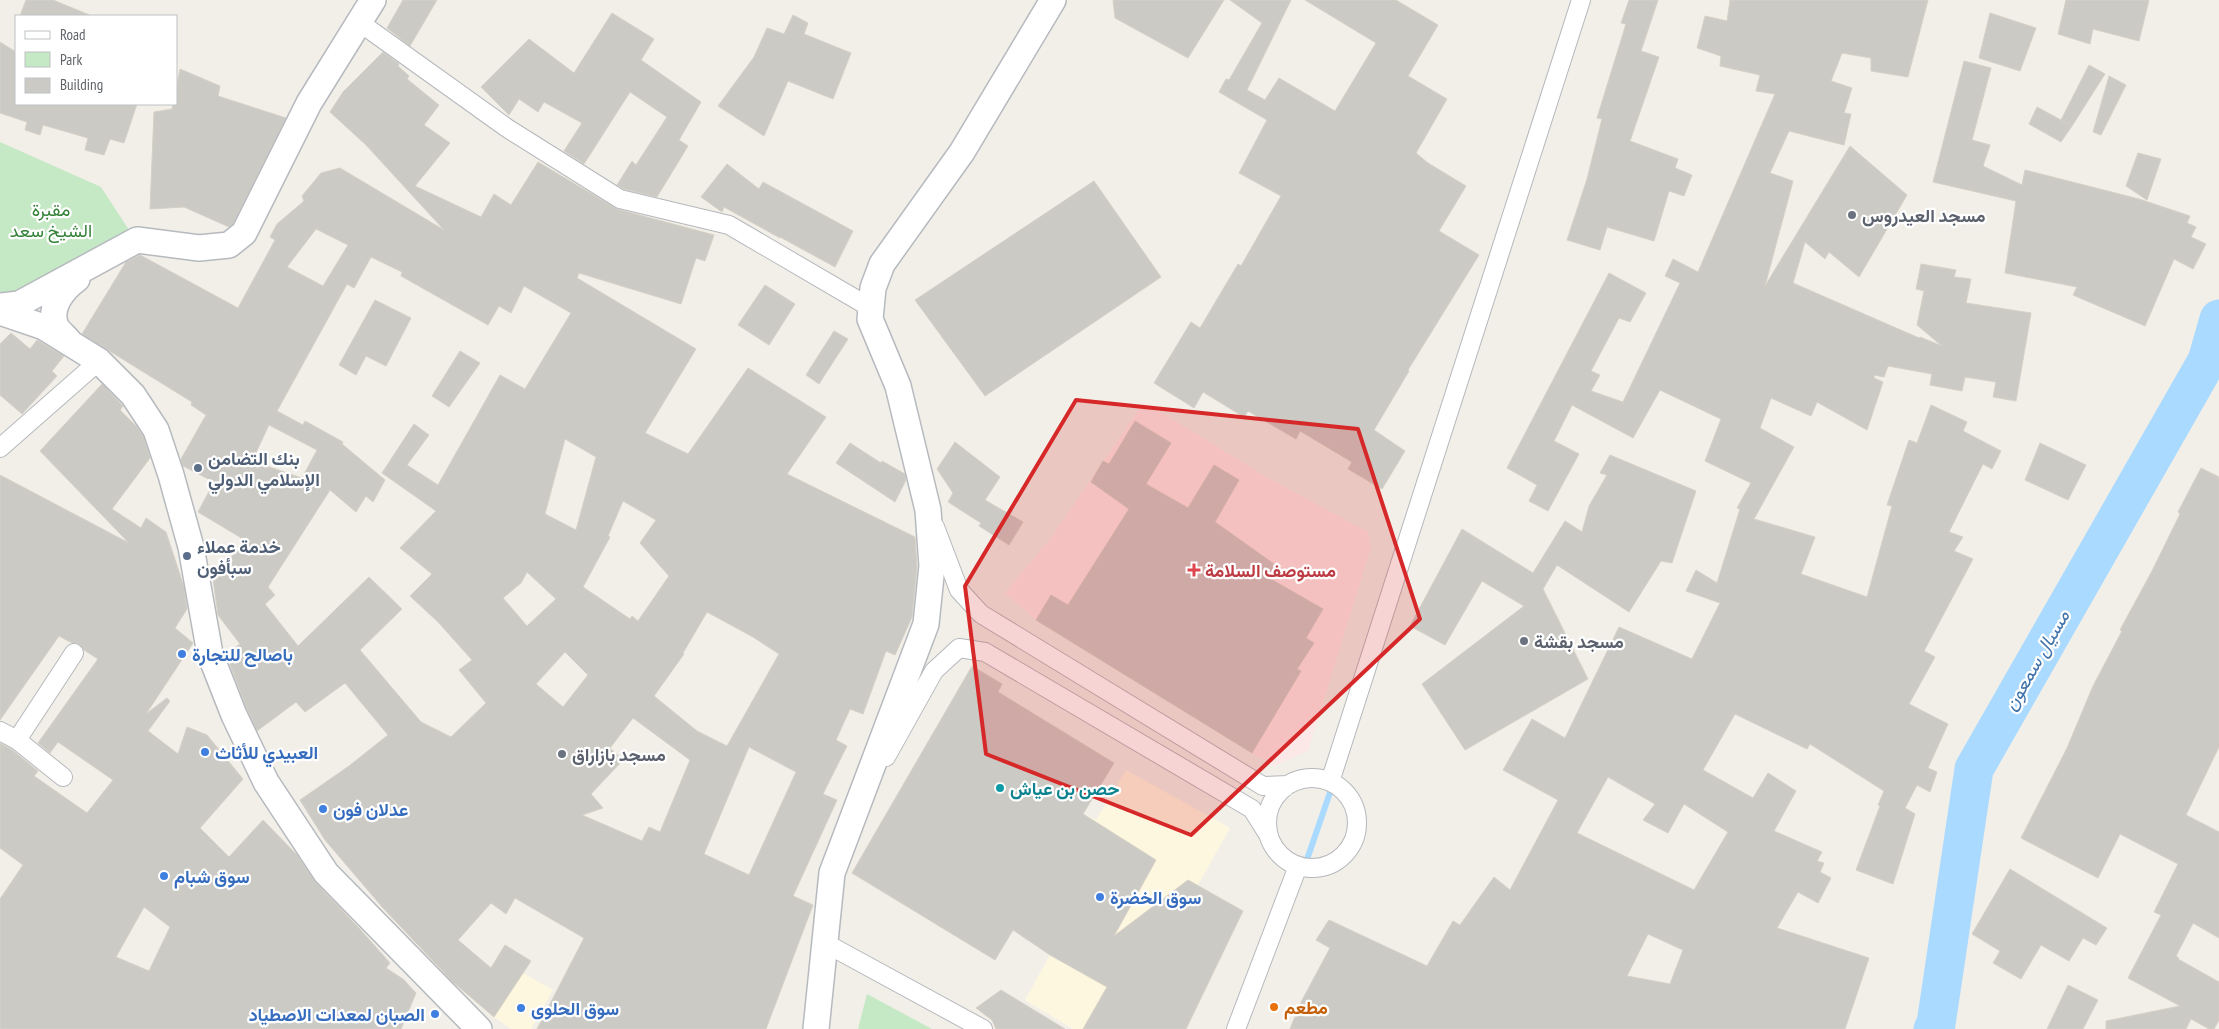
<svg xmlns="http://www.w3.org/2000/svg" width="2219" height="1029" font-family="'PT Sans Narrow',Vazirmatn,sans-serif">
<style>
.commercial{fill:#fef7e0}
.medical{fill:#fce8e6}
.green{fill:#c5e8c5}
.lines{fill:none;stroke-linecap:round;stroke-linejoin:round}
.stream{stroke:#aadaff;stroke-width:6}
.river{stroke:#aadaff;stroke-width:39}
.building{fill:#cccac5;stroke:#d6d1c6;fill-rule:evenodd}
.minor-casing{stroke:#b5b8bc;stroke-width:20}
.secondary-casing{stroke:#b6babf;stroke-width:28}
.minor{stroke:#fff;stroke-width:18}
.secondary{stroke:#fff;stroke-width:25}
.marked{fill:#d62828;fill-opacity:0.2;stroke:#d62828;stroke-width:4;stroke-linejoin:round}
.worship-dot{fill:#6b7280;stroke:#fff;stroke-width:2}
.service-dot{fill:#5c6f8a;stroke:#fff;stroke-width:2}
.health-dot{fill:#e0444e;stroke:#fff;stroke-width:2}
.shop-dot{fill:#3f7fe0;stroke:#fff;stroke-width:2}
.culture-dot{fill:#0f9aa8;stroke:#fff;stroke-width:2}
.food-dot{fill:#e8710a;stroke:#fff;stroke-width:2}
.labels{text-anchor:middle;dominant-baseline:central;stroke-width:4.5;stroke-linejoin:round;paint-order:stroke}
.park-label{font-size:18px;fill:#348238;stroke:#fff}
.worship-label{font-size:18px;font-weight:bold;fill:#5b616d;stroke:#fff;text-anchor:start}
.service-label{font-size:18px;font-weight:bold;fill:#4e5e75;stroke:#fff;text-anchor:start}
.health-label{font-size:18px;font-weight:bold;fill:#be3a42;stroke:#fff;text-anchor:start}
.shop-label{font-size:18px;font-weight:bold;fill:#366cbe;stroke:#fff;text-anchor:start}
.culture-label{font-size:18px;font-weight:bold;fill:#0d838f;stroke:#fff;text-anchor:start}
.food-label{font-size:18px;font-weight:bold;fill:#c56008;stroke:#fff;text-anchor:start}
.water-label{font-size:19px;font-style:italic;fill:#4174aa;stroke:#fff}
</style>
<rect width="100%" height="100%" fill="#f1efe8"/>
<!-- commercial -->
<path class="commercial" d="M1126,770L1230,828L1198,885L1188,880L1151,908L1083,1029H1073L1025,1000L1050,955L1013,930L1083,814L1096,820Z
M523,973L553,990L531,1029H511L494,1017Z"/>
<!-- medical -->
<path class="medical" d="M1144,402L1268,478L1368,532L1371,547L1308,751L1274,766L1036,620L1005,593L1051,538Z"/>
<!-- green -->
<path class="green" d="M0,142L101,187L129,230L93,256L10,296H0Z
M867,994L932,1029H858Z"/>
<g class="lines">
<!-- stream -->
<path class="stream" d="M1303,871L1333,784"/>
<!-- river -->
<path class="river" d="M1933,1029L1936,1024L1974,769L2207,361L2219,319"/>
</g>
<!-- building -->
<path class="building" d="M26,0H53L92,16H20Z
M403,0H437L410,46L387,28Z
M1113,0H1224L1188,58L1115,18Z
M1230,0H1291L1247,90L1265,100L1279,78L1335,111L1376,43L1305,0H1396L1438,25L1408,76L1447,99L1416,153L1428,163L1466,186L1439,231L1479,255L1408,370L1409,371L1374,430L1405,451L1382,489L1348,469L1352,462L1300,431L1296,439L1248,411L1244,417L1203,392L1194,408L1154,383L1191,322L1200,328L1238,264L1241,266L1281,196L1239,173L1267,120L1219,92L1226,79L1229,80L1262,23Z
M1629,0H1658L1641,51L1659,57L1630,141L1678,159L1675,168L1692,175L1684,196L1669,191L1654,241L1607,227L1600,250L1567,240L1587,179L1602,119L1597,118L1626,24L1621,23Z
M1730,0H1928L1908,77L1871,71V58L1842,53L1831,81L1852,88L1844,113L1851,114L1844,145L1789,131L1770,173L1793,181L1765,286L1850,146L1907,195L1859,277L1829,252L1825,259L1805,242L1793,283L1919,338L1920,337L1942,346L1917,325L1924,291L1916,289L1921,264L1956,270L1954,277L1971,279L1966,303L2031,313L2016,401L1993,397L1996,382L1965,377L1962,391L1930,385L1932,374L1888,366L1884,377L1874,375V378L1883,382L1867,430L1817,402L1811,416L1771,398L1760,428L1794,447L1754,519L1815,537L1801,574L1867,597L1892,506L1887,505L1909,440L1917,443L1931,405L1967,422L1963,431L2001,451L1992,469L1983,464L1949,532L1963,537L1954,551L1973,559L1924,651L1935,657L1909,704L1948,724L1928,768L1937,772L1930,792L1917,785L1905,808L1915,814L1893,884L1856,870L1880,806L1878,805L1884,791L1810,744L1807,749L1735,714L1703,770L1753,798L1768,773L1796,791L1774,831L1822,852L1817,861L1824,863L1820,872L1831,878L1818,903L1798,892L1777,928L1869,958L1845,1029H1290L1300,1004L1330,948L1316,940L1329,920L1427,966L1453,921L1460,925L1494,877L1510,890L1558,800L1503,770L1532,719L1565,738L1619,627L1692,659L1720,603L1686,591L1696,570L1717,583L1740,509L1737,508L1751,483L1705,461L1721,419L1660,390L1633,438L1572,405L1554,441L1579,454L1548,511L1529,501L1537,485L1507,468L1609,273L1646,293L1630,322L1619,318L1591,371L1600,375L1591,391L1623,402L1680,283L1665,276L1673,259L1698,272L1775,94L1756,91L1760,75L1720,66L1721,56L1697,48L1705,16L1727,21ZM1608,777L1655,804L1643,820L1668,833L1684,804L1728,832L1694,890L1577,833ZM1648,934L1683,950L1670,984L1627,976Z
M2066,0H2149L2139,41L2093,29L2090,44L2058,34Z
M612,13L654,39L641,60L701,102L679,140L688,146L657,197L624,189L617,185L632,161L636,165L667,117L630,92L584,164L564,151L582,123L544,102L538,112L519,99L509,115L481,87L529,39L574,73Z
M1990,13L2036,28L2020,71L1979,58Z
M793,15L808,23L804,34L851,53L833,99L788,81L764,136L718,106L754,57L767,28L784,34Z
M0,42L16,52V104H137L124,143L110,139L104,155L85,150L88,138L43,125L40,135L25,130L27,122L0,113Z
M383,52L399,64L398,66L409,76L407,79L439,105L424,125L450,143L415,186L481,217L494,194L511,205L538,162L617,209L714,235L705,261L696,258L681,304L579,273L577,278L696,349L645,433L688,454L748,368L826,417L787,474L915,537L917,567L912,617L895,655L886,651L863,714L850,709L836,740L847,746L823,794L837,800L793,896L813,905L766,1029H537L584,938L515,898L506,914L491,903L458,940L491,968L505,945L531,961L494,1017L453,982L383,908L325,840L300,800L349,766L388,735L345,683L305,712L296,702L257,731L247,709L226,654L240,644L218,615L213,579L228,569L224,563L248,542L198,512L214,482L183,466L181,459L206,415L191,405L192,402L82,334L126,262L140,255L238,308L275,240L270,237L277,224L304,201L302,196L321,173L340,168L444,230L366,145L330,112L343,92ZM316,229L348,245L323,286L287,267ZM371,257L402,272L401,276L488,325L499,306L511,313L524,286L571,313L525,389L500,375L438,485L407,465L429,435L414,424L382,473L436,511L400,548L432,574L410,596L438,622L472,660L459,670L486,703L451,737L421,722L360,650L402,609L369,577L298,646L265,604L275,595L268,587L330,490L356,512L366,496L373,502L385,480L342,444L343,442L305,421L303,425L277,411L347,284L354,288ZM269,425L317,450L302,478L252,461ZM565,439L596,457L576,530L545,514ZM623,501L656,520L640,543L669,576L638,621L632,616L630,619L583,587L610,537L608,536ZM527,572L556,599L527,626L503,598L521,583ZM707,612L753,637L779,654L727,746L697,731L654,696L684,654L683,653ZM565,652L588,675L563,707L536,684ZM633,718L690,760L660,832L649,827L642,841L582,815L603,808L591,794L623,760L610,748ZM749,747L796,772L749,875L704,854Z
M1964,61L1991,68L1972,140L1990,145L1983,166L2022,185L2025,170L2139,199L2190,216L2187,223L2196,227L2191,237L2206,244L2193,269L2174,259L2145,326L2073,295L2077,287L2005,273L2016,201L1933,182Z
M2089,65L2105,74L2072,126L2061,120Z
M180,69L220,86L218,96L286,118L233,224L229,227L184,207L150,209L154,112L172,109L173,104H176V90Z
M2109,76L2126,85L2101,135L2093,132Z
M2037,107L2072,126L2061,142L2029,124Z
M2138,153L2161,159L2147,200L2126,186Z
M727,164L759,189L763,182L853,231L835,267L780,237V238L724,207L722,212L701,197Z
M1094,181L1161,277L985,396L915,300Z
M765,285L795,304L769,345L738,325Z
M375,300L411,318L386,366L366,356L356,375L339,365Z
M834,331L848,339L819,384L806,375Z
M11,333L30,349L37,340L64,356L52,371L57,376L22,414L0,395V344Z
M460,351L480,363L449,407L432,396Z
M102,384L123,406L120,410L136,426L144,438L150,458L112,509L141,528L146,518L166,532L184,587L187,609L175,628L193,643L146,714L167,698L170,701L148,731L178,754L187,727L207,735L243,779L200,828L229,857L263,820L297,855L316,883L358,927L390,963L386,968L403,979L416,993L401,1029H0V899L23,865L0,848V743L11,749L38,771L34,776L87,813L113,780L58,742L50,753L38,743L98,659L84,650L79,644L72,643L59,636L0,720V475L129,543L40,451ZM144,907L170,927L149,971L116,957Z
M1135,421L1171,443L1146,484L1188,508L1214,465L1239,480L1215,522L1274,564L1269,578L1323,609L1306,638L1314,643L1297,669L1301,671L1252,753L1036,620L1051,595L1068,605L1129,509L1091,482L1103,461L1109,464Z
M955,442L1000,477L985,500L1023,522L1009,545L979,526L981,523L948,502L953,493L937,469Z
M850,443L881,463L882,461L905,474L906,480L895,502L836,463Z
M2040,443L2086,465L2068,500L2025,480Z
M1610,455L1696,491L1672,563L1661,561L1629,612L1557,565L1543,589L1588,679L1465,750L1422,684L1524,606L1482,581L1445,645L1410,626L1462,529L1533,573L1565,521L1582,532L1589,506L1607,475L1600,473Z
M2201,468L2219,477V747L2186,815L2219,832V938L2193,923L2176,956L2179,958L2178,959L2219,982V1020L2214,1029H2209L2191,1019L2186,1029H2106V1021L2180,1006L2128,978L2161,915L2154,912L2178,864L2120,834L2098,878L2021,838L2067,748L2093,686L2122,631L2120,630L2152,571L2180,514L2178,512Z
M972,666L1002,684L998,692L1114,763L1083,814L1156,860L1114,936L1188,880L1243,911L1186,1029H1083L1107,987L1050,955L1013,930L995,960L852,873Z
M2010,869L2107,928L2096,945L2083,938L2069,961L2041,945L2021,979L1993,963L2000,951L1972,934Z
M2068,985L2098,1000L2083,1029H2047Z
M1001,990L1065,1029H996L992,1020L976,1008Z"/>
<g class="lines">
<!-- minor casing -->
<g class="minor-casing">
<path id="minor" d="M359,22L507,128L620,199L729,225L871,308
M0,448L99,361
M935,527L959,590L981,614L1263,786L1288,785
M0,731L17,740L63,777
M17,740L74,653
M886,757L934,671L959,648L985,652L1252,809L1269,836
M1267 823a45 45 0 1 1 90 0a45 45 0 1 1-90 0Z
M1330,782L1581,0
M825,943L983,1029
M1236,1029L1298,866"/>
</g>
<!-- secondary casing -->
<g class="secondary-casing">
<path id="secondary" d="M0,306L19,304L137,240L199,248L229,245L244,233L309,103L373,0
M0,312L44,327L99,361L133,395L156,430L171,475L191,547L210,654L234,715L266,782L326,873L479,1029
M69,341C65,336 58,331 56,326C48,308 63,289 77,279
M816,1029L832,873L926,624L932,566L928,510L898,386L870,319L873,288L882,264L962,152L1053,0"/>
</g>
<!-- minor -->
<use href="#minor" class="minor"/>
<!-- secondary -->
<use href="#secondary" class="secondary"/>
</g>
<!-- marked area -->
<path class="marked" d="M1076,400L1358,429L1420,619L1191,835L986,754L965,586Z"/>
<!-- markers -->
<g class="worship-dot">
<circle cx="1852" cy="215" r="5"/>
<circle cx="1524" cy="641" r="5"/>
<circle cx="562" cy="754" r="5"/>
</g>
<g class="service-dot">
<circle cx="198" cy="468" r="5"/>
<circle cx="187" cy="556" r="5"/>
</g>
<path class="health-dot" d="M1191.5 562.5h5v5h5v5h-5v5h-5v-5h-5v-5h5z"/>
<g class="shop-dot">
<circle cx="182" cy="654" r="5"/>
<circle cx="205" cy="752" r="5"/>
<circle cx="323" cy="809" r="5"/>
<circle cx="164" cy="876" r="5"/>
<circle cx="1100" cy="897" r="5"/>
<circle cx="521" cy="1008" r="5"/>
<circle cx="435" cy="1014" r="5"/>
</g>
<circle class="culture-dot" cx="1000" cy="788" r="5"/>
<circle class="food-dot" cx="1274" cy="1007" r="5"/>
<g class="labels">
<!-- park labels -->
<g class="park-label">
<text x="51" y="209">مقبرة<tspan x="51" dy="21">الشيخ سعد</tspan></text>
</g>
<!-- worship labels -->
<g class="worship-label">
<text x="1862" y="215">مسجد العيدروس</text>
<text x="1534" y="641">مسجد بقشة</text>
<text x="572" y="754">مسجد بازاراق</text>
</g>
<!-- service labels -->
<g class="service-label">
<text x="208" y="458">بنك التضامن<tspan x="208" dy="21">الإسلامي الدولي</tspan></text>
<text x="197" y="546">خدمة عملاء<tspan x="197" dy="21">سبأفون</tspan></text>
</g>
<!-- health labels -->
<g class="health-label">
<text x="1205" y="570">مستوصف السلامة</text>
</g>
<!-- shop labels -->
<g class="shop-label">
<text x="192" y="654">باصالح للتجارة</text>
<text x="215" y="752">العبيدي للأثاث</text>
<text x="333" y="809">عدلان فون</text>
<text x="174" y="876">سوق شبام</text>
<text x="1110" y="897">سوق الخضرة</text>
<text x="531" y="1008">سوق الحلوى</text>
<text x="425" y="1014" text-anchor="end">الصبان لمعدات الاصطياد</text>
</g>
<!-- culture labels -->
<g class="culture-label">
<text x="1010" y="788">حصن بن عياش</text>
</g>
<!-- food labels -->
<g class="food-label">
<text x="1284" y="1007">مطعم</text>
</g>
<!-- water labels -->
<g class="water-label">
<text transform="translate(2036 660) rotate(-60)">مسيال سمعون</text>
</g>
</g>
<!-- legend -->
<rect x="15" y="15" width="162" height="90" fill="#ffffff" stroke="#bfc1c3"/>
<rect x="25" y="31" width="25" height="8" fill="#ffffff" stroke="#bfc1c3"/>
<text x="60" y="40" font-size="15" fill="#5f6368">Road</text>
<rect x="25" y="52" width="25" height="15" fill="#c5e8c5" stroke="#bfc1c3"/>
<text x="60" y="65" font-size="15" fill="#5f6368">Park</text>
<rect x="25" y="78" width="25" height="15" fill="#cccac5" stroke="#bfc1c3"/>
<text x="60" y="90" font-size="15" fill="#5f6368">Building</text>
</svg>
